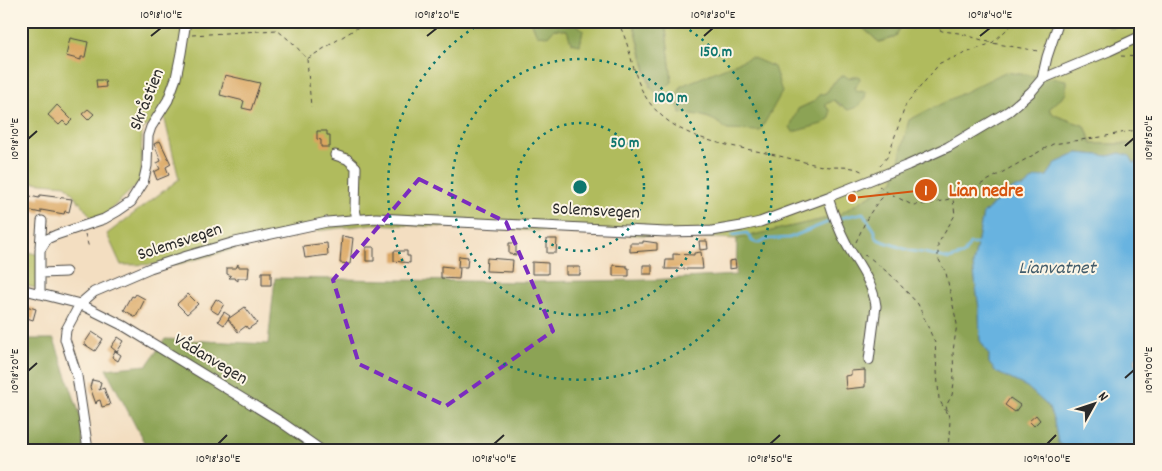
<svg xmlns="http://www.w3.org/2000/svg" width="1162" height="471" font-family="Dekko,sans-serif">
<style>
.green{fill:#b0bb5d;stroke:#6e7344;fill-rule:evenodd}
.forest{fill:#8ca354;stroke:#5c6740}
.water{fill:#67b3e0;stroke:#496f86}
.lines{fill:none;stroke-linecap:round;stroke-linejoin:round}
.stream{stroke:#67b3e0;stroke-width:2.5}
.building{fill:#daa55f}
.minor-casing{stroke:#494642;stroke-width:11}
.path{stroke:#494642;stroke-width:1;stroke-dasharray:4 4;stroke-linecap:butt}
.minor{stroke:#fff;stroke-width:9}
.marked{fill:none;stroke:#7b2cbf;stroke-width:4;stroke-dasharray:10 6;stroke-linejoin:round}
.ticks{fill:none;stroke:#2b2b2b;stroke-width:2}
.ring{fill:none;stroke:#0f766e;stroke-width:2.5;stroke-dasharray:2.5 5}
.labels{text-anchor:middle;dominant-baseline:central;stroke-width:4;stroke-linejoin:round;paint-order:stroke}
.street-label{font-size:18px;fill:#2b2b2b;stroke:#fcf5e5}
.water-label{font-size:19px;font-style:italic;fill:#405b6a;stroke:#fcf5e5}
.centre{fill:#0f766e;stroke:#fcf5e5;stroke-width:2.5}
.ring-label{font-size:15px;text-anchor:middle;font-weight:bold;fill:#0f766e;stroke:#fcf5e5;stroke-width:4;stroke-linejoin:round;paint-order:stroke}
.leader{fill:none;stroke:#d5540f;stroke-width:2}
.callout-dot{fill:#d5540f;stroke:#fcf5e5;stroke-width:2}
.mark-label{font-size:15px;text-anchor:middle;font-weight:bold;fill:#fff}
.callout-label{font-size:19px;text-anchor:middle;font-weight:bold;fill:#d5540f;stroke:#fcf5e5;stroke-width:4;stroke-linejoin:round;paint-order:stroke}
.neatline{fill:none;stroke:#2b2b2b;stroke-width:2}
.ticks-label{font-size:12px;text-anchor:middle;fill:#2b2b2b}
</style>
<rect width="100%" height="100%" fill="#fcf5e5"/>
<filter id="ink" filterUnits="userSpaceOnUse"><feTurbulence type="fractalNoise" baseFrequency=".02" numOctaves="2"/><feDisplacementMap in="SourceGraphic" scale="10" xChannelSelector="R" yChannelSelector="G"/><feConvolveMatrix kernelMatrix="1 2 1 2 8 2 1 2 1" color-interpolation-filters="sRGB"/></filter>
<filter id="wash" filterUnits="userSpaceOnUse"><feTurbulence type="fractalNoise" baseFrequency=".0096" numOctaves="4" result="noise"/><feDisplacementMap in="SourceGraphic" scale="20" xChannelSelector="R" yChannelSelector="G"/><feGaussianBlur stdDeviation="1.12" result="paint"/><feColorMatrix in="noise" values="0 0 0 0 0 0 0 0 0 0 0 0 0 0 0 0 0 1.4 0 .05"/><feComposite in="paint" operator="in"/></filter>
<g filter="url(#wash)">
<rect width="100%" height="100%" fill="#f3dec1"/>
<!-- green -->
<path class="green" d="M21,21H531L537,35L553,29L567,30L580,45L583,30L573,21H633L650,88L672,82L665,21H855L879,42L896,37L903,21H1101L1108,27L1124,26L1141,30V147L1135,144H1092L1085,126L1054,115L1049,109L1066,94L909,120L894,181L837,216L737,239L373,224L291,234L179,264L121,265L107,234L179,179L164,116L142,129L141,181L96,223L66,185L31,182L21,214ZM860,79L855,88L857,91L866,92L840,106L834,100L826,104V107L798,109L813,102L819,95L826,93L835,81ZM782,92L720,122L698,114L681,113Z
M21,250L39,255L36,288L21,285Z"/>
<!-- forest -->
<path class="forest" d="M531,21H573L583,30L580,45L571,43L567,30L554,29L548,36L537,35Z
M633,21H665L672,82L658,94L651,88Z
M855,21H903L896,37L879,42Z
M1101,21H1141V30L1124,26L1108,27Z
M751,57L774,67L782,92L760,131L727,130C715,117 699,114 681,113L675,99L681,86Z
M1005,72L1066,80V94L1049,109L1054,115L1085,126L1092,144H1135L1141,147V162L1134,163L1120,153L1109,156L1078,153L1056,163L1047,176L1035,178L1024,187L1014,188L1002,196L983,214L973,265L979,308L980,340L989,355V363L996,372L1027,387L1048,406L1054,421L1058,443L1071,450H148L106,369L147,365L165,339L268,344L275,278L524,282L649,280L736,275L737,239L837,216L894,181L909,120Z
M844,75L848,78L859,76L860,79L855,88L857,91L866,92C865,104 858,107 848,110L834,100L826,104V107L830,110V118L822,124L793,132L790,127L798,109L813,102L819,95L826,93L835,81Z
M21,339H54L81,418L83,450H21Z"/>
<!-- water -->
<path class="water" d="M1078,153L1109,156L1120,153L1130,156L1134,163L1141,162V354L1135,358L1134,363L1138,366L1141,363V450H1071L1058,443L1054,421L1048,406L1027,387L996,372L989,363V355L980,340L979,308L973,265L983,214L1002,196L1014,188L1024,187L1035,178L1047,176L1056,163Z"/>
<g class="lines">
<!-- stream -->
<path class="stream" d="M840,218L863,213L875,231V236L879,240L911,251L925,253L949,259L963,255L970,244H978
M732,235L747,233L752,241L757,243L769,239L789,238L831,221"/>
</g>
<g id="blocks">
<!-- building -->
<path class="building" d="M70,38L88,42L85,57H81V60L66,56Z
M225,75L260,83L251,110L242,108L244,101L220,95Z
M96,80H105L106,87L97,88Z
M57,105L72,120L67,125L63,121L59,125L48,115Z
M88,109L94,114L88,120L82,114Z
M317,131H327V135H330V147H321V140L317,139Z
M160,141L171,164L166,167L169,175L157,180L154,172L160,169L157,163L161,161L154,144Z
M40,195L72,199L69,212L65,211L64,214L41,210V213L27,210L30,196L39,198Z
M342,236L353,238L350,264L340,263Z
M547,239H557L556,253H547Z
M643,241L657,243V250L630,252V243H643Z
M699,241H707L708,249L700,250Z
M327,243L328,255L305,258L303,246Z
M509,243H516V255L509,254Z
M366,247H374V261H366Z
M394,251H407V256H410V263L394,261Z
M701,252L703,269H665L666,260H673V254L694,255V253Z
M459,256L468,257L467,267H458Z
M487,258L513,260L512,272L486,271Z
M735,260L736,268L729,269V261Z
M532,262L548,263V274H532Z
M238,264V267H249L248,278H238V281L234,278H229L231,276L227,274V268H236Z
M613,265L627,266V268H629V276H613Z
M643,265H652V274H643Z
M441,266L460,268L459,279L441,278Z
M566,267H580V275H566Z
M262,272H271V285H262Z
M136,294L145,299L136,317L124,310L132,296L134,297Z
M188,294L198,304L187,314L177,304Z
M216,299L224,304L218,314L210,309Z
M23,305L36,309L33,320L21,316Z
M245,307L257,323L248,329L246,326L238,332L228,319Z
M224,312L230,316L224,325L218,321Z
M92,332L103,339L95,351L84,344Z
M118,337L124,341L117,352L111,347Z
M115,351L121,355L118,361L112,357Z
M865,370V387L846,389L845,376L851,375V371Z
M92,380L101,382L99,390L104,388L110,405L102,407L100,400L97,401L96,404L90,387Z
M1010,398L1020,405L1015,412L1005,405Z
M1036,415L1040,420L1034,426L1029,421Z"/>
</g>
</g>
<g filter="url(#ink)">
<use href="#blocks" fill-opacity="0" stroke="#494642" stroke-width="1"/>
<g class="lines">
<!-- minor casing -->
<g class="minor-casing">
<path id="minor" d="M1042,79L1047,57L1059,21
M335,155L347,159L356,167L355,209L357,219
M828,197C833,214 839,230 847,245C858,264 873,283 876,306L869,360
M40,247L42,221
M41,273L66,272
M21,289L80,304L124,326L281,422L321,450
M40,294V250L47,239L56,235L104,219L118,211L131,202L143,183L147,166L148,136L151,127L168,100L176,78L181,53L186,21
M88,450L77,376L65,339L66,330L80,304L94,292L150,268L187,256L235,242L327,222L376,218L666,232L712,231L742,226L760,222L828,197L908,165L948,147L1009,111L1031,92L1042,79L1109,51L1141,36"/>
</g>
<!-- path -->
<path class="path" d="M617,21C632,46 631,75 647,99C674,139 723,144 766,153C785,157 803,162 822,166C836,169 851,164 863,172
M854,21L915,28L929,24L942,31L959,33L992,43L1038,51
M192,35L277,30L294,44L307,59L368,21
M1121,56L1141,57
M307,59L311,107
M880,166L888,156L906,104L940,63L992,43L1016,21
M879,186L887,192L912,205L930,204L953,198L963,188L978,186L1053,144L1101,137L1141,129
M85,234L89,248
M856,242L867,218L877,203L887,193
M864,255L869,257L892,276L918,304L935,343L939,399L947,414
M948,450L950,421L946,406L952,395L954,383L953,351L957,324L946,273L938,258V244L955,215L953,199"/>
<!-- minor -->
<use href="#minor" class="minor"/>
</g>
</g>
<!-- marked area -->
<path class="marked" d="M419,179L506,222L553,331L446,406L359,364L333,280Z"/>
<!-- ticks -->
<path class="ticks" d="M151,36L161,28M427,36L437,28M704,36L713,28M980,36L990,28M28,139L37,131M1125,146L1134,138M28,371L37,363M1125,378L1134,370M218,444L227,435M494,444L504,435M770,444L780,435M1047,444L1056,435"/>
<!-- distance rings -->
<g class="ring">
<circle cx="580" cy="187" r="64"/>
<circle cx="580" cy="187" r="128"/>
<path d="M677 22A192 192 0 1 1 483 22"/>
</g>
<g class="labels">
<!-- street labels -->
<g class="street-label">
<text transform="translate(148 100) rotate(-68)">Skråstien</text>
<text transform="translate(596 212) rotate(3)">Solemsvegen</text>
<text transform="translate(180 243) rotate(-18)">Solemsvegen</text>
<text transform="translate(210 360) rotate(31)">Vådanvegen</text>
</g>
<!-- water labels -->
<g class="water-label">
<text x="1057" y="269">Lianvatnet</text>
</g>
</g>
<circle cx="580" cy="187" r="8" class="centre"/>
<g class="ring-label">
<text x="716" y="56">150 m</text>
<text x="671" y="102">100 m</text>
<text x="625" y="147">50 m</text>
</g>
<!-- callouts -->
<path class="leader" d="M852 198L926 190"/>
<g class="callout-dot">
<circle cx="852" cy="198" r="5"/>
<circle cx="926" cy="190" r="12"/>
</g>
<g class="mark-label">
<text x="926" y="195">1</text>
</g>
<g class="callout-label">
<text x="986" y="196">Lian nedre</text>
</g>
<!-- margin -->
<rect width="1162" height="471" fill="none" stroke="#fcf5e5" stroke-width="55"/>
<!-- north arrow -->
<g transform="translate(1094 404) rotate(50)" stroke="#fcf5e5" stroke-width="4" paint-order="stroke">
<path d="M0-4L9 19L0 12L-9 19Z" fill="#2b2b2b"/>
<text y="-8" font-size="14" font-weight="bold" text-anchor="middle" fill="#2b2b2b">N</text>
</g>
<rect x="28" y="28" width="1106" height="416" class="neatline"/>
<g class="ticks-label">
<text x="161" y="18">10°18'10"E</text>
<text x="437" y="18">10°18'20"E</text>
<text x="713" y="18">10°18'30"E</text>
<text x="990" y="18">10°18'40"E</text>
<text transform="translate(1148 138) rotate(-90)" y="4">10°18'50"E</text>
<text transform="translate(14 139) rotate(-90)" y="4">10°18'10"E</text>
<text transform="translate(1148 370) rotate(-90)" y="4">10°19'00"E</text>
<text transform="translate(14 371) rotate(-90)" y="4">10°18'20"E</text>
<text x="218" y="462">10°18'30"E</text>
<text x="494" y="462">10°18'40"E</text>
<text x="770" y="462">10°18'50"E</text>
<text x="1047" y="462">10°19'00"E</text>
</g>
</svg>
